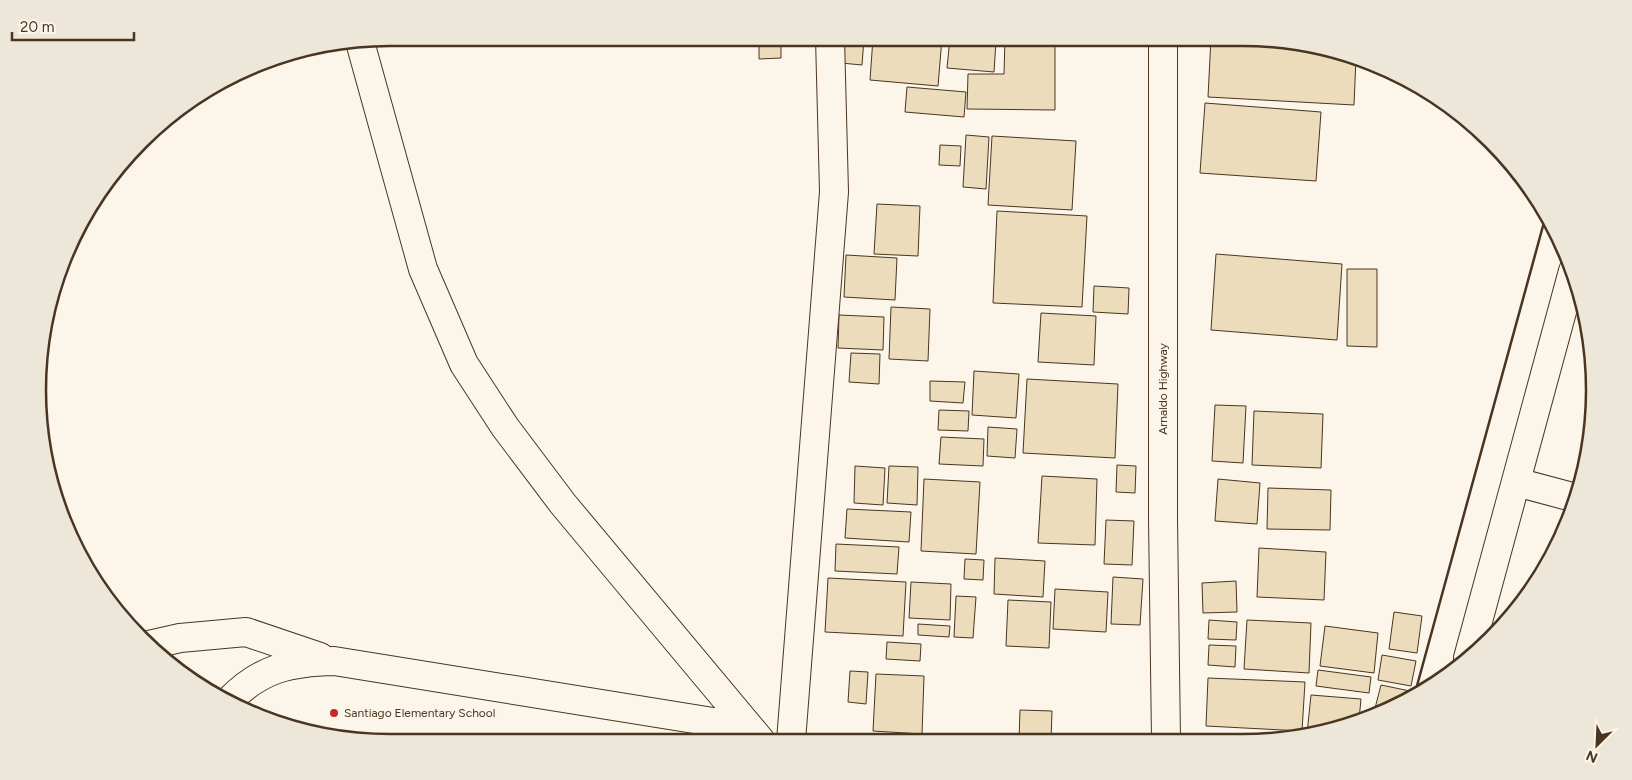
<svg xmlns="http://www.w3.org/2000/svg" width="1632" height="780" font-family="Figtree,sans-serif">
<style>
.building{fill:#ecdcbc;stroke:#4a3520}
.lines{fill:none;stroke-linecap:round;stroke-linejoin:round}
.street-casing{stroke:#4a3520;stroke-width:30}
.secondary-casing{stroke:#4a3520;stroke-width:30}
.street{stroke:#fbf6e9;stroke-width:28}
.secondary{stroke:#fbf6e9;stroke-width:28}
.wall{stroke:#4a3520;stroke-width:2.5}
.poi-dot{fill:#c62828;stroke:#fbf6e9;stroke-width:2}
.labels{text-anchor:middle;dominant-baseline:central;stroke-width:4;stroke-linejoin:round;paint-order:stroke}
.street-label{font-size:12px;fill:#4a3520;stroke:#fbf6e9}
.poi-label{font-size:12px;fill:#4a3520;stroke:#fbf6e9;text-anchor:start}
.rim{fill:none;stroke:#4a3520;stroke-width:2.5}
</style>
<rect width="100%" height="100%" fill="#fbf6e9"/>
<!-- building -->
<path class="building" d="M759,38H781V58L759,59Z
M843,38H864L862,65L841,63Z
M873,38H942L938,86L870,80Z
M950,38L996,41L994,72L947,68Z
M1005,38H1055V110L967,109L968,74H1004Z
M1211,38H1242L1310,44L1356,58L1354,105L1208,97Z
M907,87L966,92L964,117L905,112Z
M1205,103L1321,112L1316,181L1200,173Z
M966,135L989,137L986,189L963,187Z
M992,136L1076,141L1072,210L988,205Z
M940,145L961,146L960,166L939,165Z
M877,204L920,206L918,256L874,254Z
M997,211L1087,216L1082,307L993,303Z
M1216,254L1342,264L1337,340L1211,330Z
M846,255L897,258L895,300L844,297Z
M1347,269H1377V347L1347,346Z
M1094,286L1129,288L1128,314L1093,312Z
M891,307L930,309L928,361L889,359Z
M1041,313L1096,316L1094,365L1038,362Z
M839,315L884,317L883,350L838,348Z
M851,353L880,354L879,384L849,382Z
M974,371L1019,374L1016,418L972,415Z
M1027,379L1118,384L1115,458L1023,453Z
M930,381L965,382L963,403L930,401Z
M1215,405L1246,406L1243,463L1212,461Z
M939,410L969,411L968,431L938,430Z
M1254,411L1323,414L1321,468L1252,465Z
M988,427L1017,429L1015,458L987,456Z
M941,437L984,439L983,466L939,464Z
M1117,465L1136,466L1135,493L1116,492Z
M855,466L885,468L883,505L854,503Z
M889,466L918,467L917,505L887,503Z
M1042,476L1097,479L1095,545L1038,543Z
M924,479L980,482L976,554L921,551Z
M1218,479L1260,483L1257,524L1215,521Z
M1268,488L1331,490L1330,530L1267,529Z
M847,509L911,512L909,542L845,538Z
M1106,520L1134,521L1132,565L1104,564Z
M836,544L899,547L897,574L835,571Z
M1259,548L1326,552L1324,600L1257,597Z
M995,558L1045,561L1043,597L994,594Z
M965,559L984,560L983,580L964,579Z
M1113,577L1143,579L1140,625L1111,624Z
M828,578L906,582L903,636L825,632Z
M1236,581L1237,612L1203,613L1202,583Z
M911,582L951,584L950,620L909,618Z
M1055,589L1108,592L1106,632L1053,629Z
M956,596L976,597L973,638L954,637Z
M1008,600L1051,602L1049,648L1006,646Z
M1394,612L1422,616L1417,653L1389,649Z
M1209,620L1237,622L1236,640L1208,639Z
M1247,620L1311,623L1309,673L1244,669Z
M918,624L950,626L949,637L918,635Z
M1325,626L1378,633L1374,673L1320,666Z
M887,642L921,644L920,661L886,659Z
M1209,645L1236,646L1235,667L1208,665Z
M1382,655L1416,661L1411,686L1378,680Z
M1318,670L1371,677L1369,693L1316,686Z
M850,671L868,672L866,704L848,702Z
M876,674L924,676L922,734L873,731Z
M1208,678L1305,682L1302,731L1206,726Z
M1381,685L1410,691L1408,698L1373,716Z
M1311,695L1361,699L1359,720L1307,734Z
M1020,710L1052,711L1051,740H1019Z"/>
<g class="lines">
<!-- street casing -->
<g class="street-casing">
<path id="street" d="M360,42L423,269L464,364L505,427L563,504L761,741
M1516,482L1576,498
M149,645L180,638L246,632L320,657
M1468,658L1573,271
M230,700C261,668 291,662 334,661L750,728
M791,741L834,192L830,38"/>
</g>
<!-- secondary casing -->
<g class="secondary-casing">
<path id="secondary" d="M1163,38V518L1166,740"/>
</g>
<!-- street -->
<use href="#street" class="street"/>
<!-- secondary -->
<use href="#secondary" class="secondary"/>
<!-- wall -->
<path class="wall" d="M1415,693L1546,215"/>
</g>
<!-- markers -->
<circle class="poi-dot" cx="334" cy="713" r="5"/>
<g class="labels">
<!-- street labels -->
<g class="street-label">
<text transform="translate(1163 389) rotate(-90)">Arnaldo Highway</text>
</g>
<!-- poi labels -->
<g class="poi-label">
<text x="344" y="713">Santiago Elementary School</text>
</g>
</g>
<!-- crop -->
<path d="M0 0H1632V780H0ZM390 46H1242A344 344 0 0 1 1586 390V390A344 344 0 0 1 1242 734H390A344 344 0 0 1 46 390V390A344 344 0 0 1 390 46Z" fill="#ede7d9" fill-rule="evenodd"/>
<path class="rim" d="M390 46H1242A344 344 0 0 1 1586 390V390A344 344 0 0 1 1242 734H390A344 344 0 0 1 46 390V390A344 344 0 0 1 390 46Z"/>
<!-- north arrow -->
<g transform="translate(1597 745) rotate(204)" stroke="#fbf6e9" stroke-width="4" paint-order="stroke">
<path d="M0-4L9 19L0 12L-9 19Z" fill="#4a3520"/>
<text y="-8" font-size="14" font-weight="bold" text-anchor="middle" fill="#4a3520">N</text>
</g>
<!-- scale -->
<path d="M12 32v8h122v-8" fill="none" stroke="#4a3520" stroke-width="2.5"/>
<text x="20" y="32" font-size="15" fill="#4a3520" stroke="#fbf6e9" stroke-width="4" paint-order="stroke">20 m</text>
</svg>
